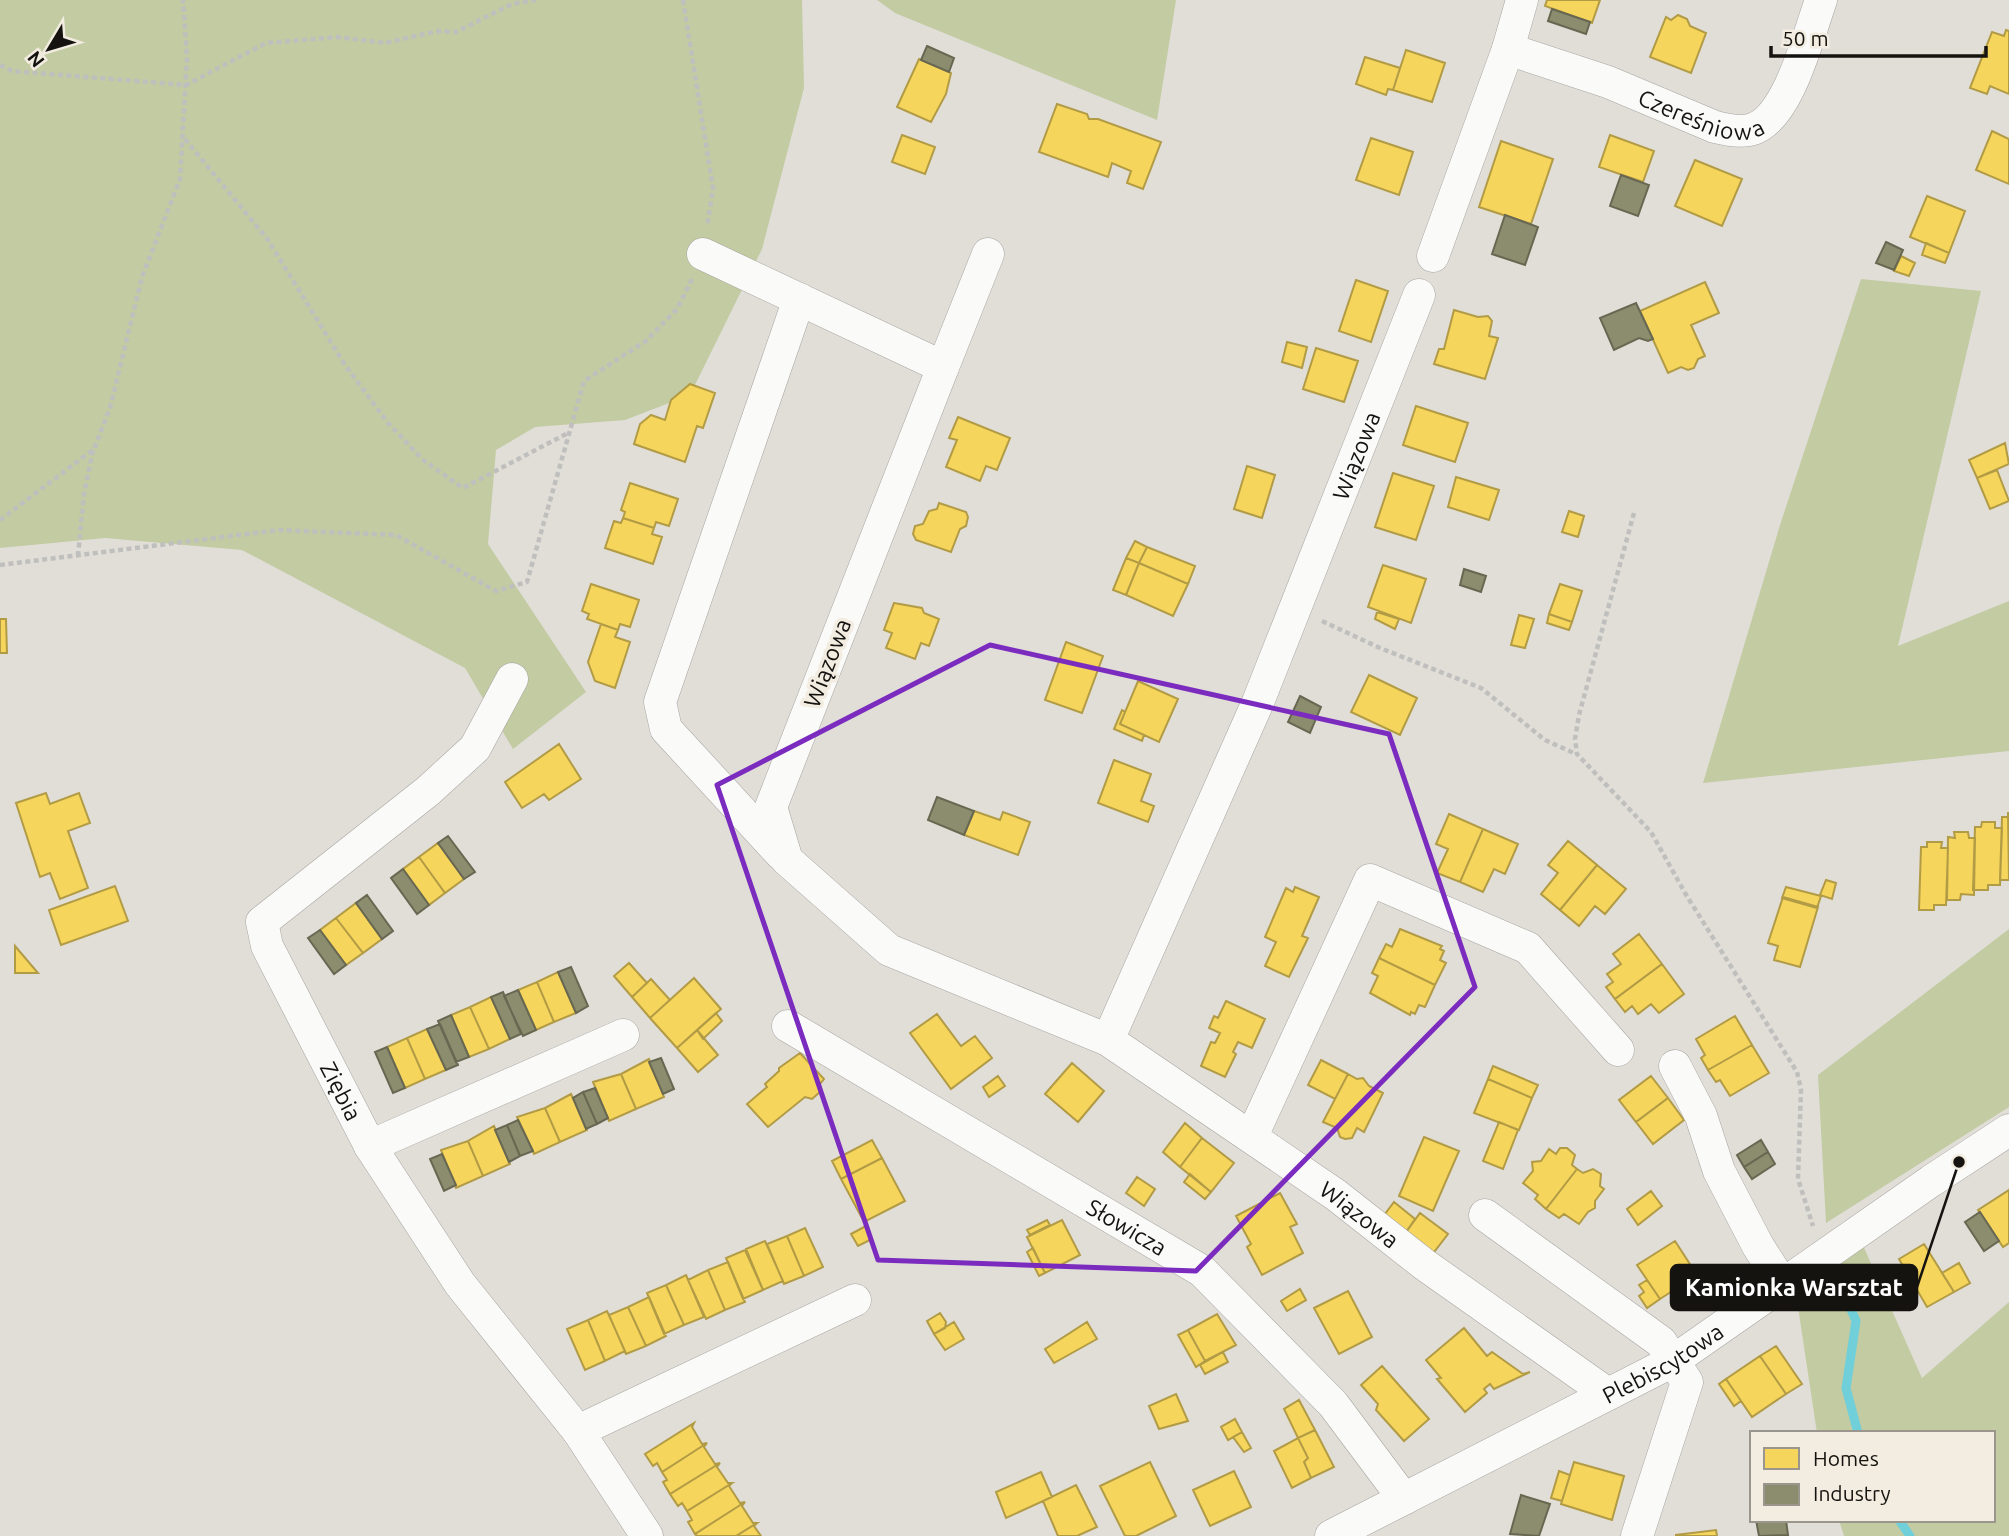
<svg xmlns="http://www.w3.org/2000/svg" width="2009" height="1536" font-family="Ubuntu,sans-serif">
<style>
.green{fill:#c2cba2}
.homes{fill:#f6d55c;stroke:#b29b45;stroke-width:2}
.industry{fill:#8c8c6e;stroke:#686852;stroke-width:2}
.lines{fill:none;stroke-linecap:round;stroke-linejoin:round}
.stream{stroke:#70cfd9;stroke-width:9}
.minor-casing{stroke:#a8a5a1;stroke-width:33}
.path{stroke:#bfbfbd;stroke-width:4.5;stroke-dasharray:5 3.5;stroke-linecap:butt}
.minor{stroke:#fafaf9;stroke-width:32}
.marked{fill:none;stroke:#7b2cbf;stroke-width:5;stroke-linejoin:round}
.labels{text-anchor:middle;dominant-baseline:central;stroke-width:7;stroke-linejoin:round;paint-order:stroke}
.street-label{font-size:23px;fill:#15130f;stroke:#f2ece1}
.leader{fill:none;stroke:#15130f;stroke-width:2.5}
.callout-dot{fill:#15130f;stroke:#f2ece1;stroke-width:2.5}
.callout{fill:#15130f;stroke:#15130f;stroke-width:2.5}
.callout-label{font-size:24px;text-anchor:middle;font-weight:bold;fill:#fff}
</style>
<rect width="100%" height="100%" fill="#e1ded8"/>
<!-- green -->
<path class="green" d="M0,0H802L804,88L762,249L690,395L625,420L535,427L496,450L488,544L586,692L513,749L465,668L242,550L105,538L0,548Z
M877,0H1176L1157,120L895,13Z
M1861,279L1981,291L1898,646L2009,601V751L1703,783L1780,525Z
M2009,929V1107L1826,1223L1818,1075Z
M1861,1241L1922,1378L2009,1302V1536H1844L1839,1520H1993V1433H1817L1798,1307Z"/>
<!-- homes -->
<path class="homes" d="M1547,0H1600L1592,23L1545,6Z
M1678,15L1687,19L1690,26L1706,33L1691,73L1650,57L1666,17L1671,20Z
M2006,30L2009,31V94L1990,86L1987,94L1970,88L1992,32L2004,36Z
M1406,50L1445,63L1432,102L1393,90Z
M1365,57L1400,68L1393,90L1388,89L1386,95L1356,84Z
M919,59L951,73L946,94L931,122L897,107Z
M1057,104L1087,114L1089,119H1098L1161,142L1143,189L1127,183L1131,171L1112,163L1108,177L1039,152Z
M1992,131L2009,139V184L1976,170Z
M902,135L935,147L925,174L892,162Z
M1610,135L1654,151L1643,182L1599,167Z
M1371,138L1413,152L1399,195L1356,180Z
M1501,141L1553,159L1531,224L1479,207Z
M1695,160L1742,179L1722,226L1675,206Z
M1927,196L1965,211L1949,253L1910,237Z
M1926,243L1949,253L1945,263L1922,255Z
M1901,256L1915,263L1909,276L1894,271Z
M1356,280L1388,291L1371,342L1339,331Z
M1705,282L1719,313L1691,325L1705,356L1698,359L1694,368L1688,370L1681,367L1668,373L1640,311Z
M1454,310L1478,317L1488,316L1492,321L1489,336L1498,338L1485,379L1434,364L1439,349H1444Z
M1287,342L1307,347L1302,368L1282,362Z
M1316,348L1358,361L1344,402L1303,389Z
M690,384L715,393L703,428L697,426L685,462L634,444L640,424L651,415L665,420L671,400Z
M1416,406L1468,423L1455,462L1403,445Z
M958,417L1010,438L997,470L986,466L980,481L946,467L957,440L949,438Z
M2005,443L2009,464L1977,478L1969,460Z
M1247,466L1275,475L1262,518L1234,509Z
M1997,470L2009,501L1990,509L1977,478Z
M1393,473L1434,486L1416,540L1375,527Z
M1456,477L1499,490L1489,520L1448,507Z
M630,483L678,499L669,526L656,522L654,528L623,518L625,512L621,510Z
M939,503L966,512L968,517L966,526L960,529L951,552L916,540L913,534L915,526L923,524L929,511L937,509Z
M1569,511L1584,516L1578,537L1562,532Z
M623,518L654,528L652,534L662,537L653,564L605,548L614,521L621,523Z
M1135,541L1147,547L1139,563L1126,558Z
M1147,547L1195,566L1188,584L1139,563Z
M1126,558L1139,563L1126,595L1113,590Z
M1139,563L1188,584L1173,616L1126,595Z
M1383,565L1426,579L1411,623L1368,607Z
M591,584L639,600L630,627L620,624L618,630L587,619L589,614L582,611Z
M1560,584L1582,591L1572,622L1549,614Z
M894,603L922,608L924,613L939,619L929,646L921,643L915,659L886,648L892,633L884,630Z
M1377,612L1399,619L1395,629L1375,619Z
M1549,614L1572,622L1569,630L1547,623Z
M1519,615L1534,619L1525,648L1511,645Z
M0,619H6L7,653H0Z
M601,624L618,630L615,637L630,642L615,688L595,681L588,662Z
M1066,642L1103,656L1082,713L1045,700Z
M1369,675L1417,698L1400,735L1351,712Z
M1138,681L1178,699L1159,742L1120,724Z
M1122,710L1125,712L1120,724L1144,735L1142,741L1114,729Z
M559,744L581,779L549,800L544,794L522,808L505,782Z
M1114,760L1151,774L1141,801L1154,806L1148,822L1098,803Z
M46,793L50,804L79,793L90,823L68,831L88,888L60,899L50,873L40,877L16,803Z
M974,811L1000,820L1003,812L1030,822L1018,855L964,835Z
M2008,812L2009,880H2000L2002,817H2008Z
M1449,814L1483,829L1460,882L1437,873L1448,849L1436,844Z
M1982,822H1995V828H2002L2000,885H1988V890H1973L1975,827H1981Z
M1483,829L1518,844L1505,874L1494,869L1483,892L1460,882Z
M1954,832H1968L1969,838H1975L1974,895L1961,894L1960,900H1947L1948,837L1955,838Z
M1568,841L1597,865L1560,910L1541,894L1558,873L1548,865Z
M1927,842H1942L1941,848H1948L1946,905H1934V910H1919L1921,847H1927Z
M438,843L464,879L445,893L419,857Z
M419,857L445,893L429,905L403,869Z
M1597,865L1626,889L1605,914L1595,906L1579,926L1560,910Z
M1826,880L1836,883L1832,899L1820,895Z
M115,886L128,921L61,945L49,910Z
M1295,887L1319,897L1302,936L1308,938L1289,977L1265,966L1276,942L1265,937L1286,888L1293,892Z
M1786,887L1821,896L1817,908L1782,898Z
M1783,897L1818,907L1800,967L1774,960L1778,946L1768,943Z
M356,903L382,939L363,953L336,918Z
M336,918L363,953L346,965L320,930Z
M1400,929L1442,946L1440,949L1444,951L1440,960L1446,963L1435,985L1379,958L1386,944L1392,947Z
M1639,934L1662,964L1615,999L1606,987L1613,982L1607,974L1621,964L1613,954Z
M15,946L38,973H15Z
M1379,958L1435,985L1425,1007L1419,1005L1415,1014L1411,1012L1410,1015L1370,993L1378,976L1372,973Z
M629,963L647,983L632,997L614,976Z
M1662,964L1684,994L1659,1013L1651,1004L1638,1014L1632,1006L1625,1012L1615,999Z
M558,972L576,1013L554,1022L537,982Z
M694,978L721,1009L677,1048L650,1018Z
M651,979L670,1000L650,1018L632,997Z
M537,982L554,1022L536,1030L518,990Z
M491,997L510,1039L489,1049L470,1007Z
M1226,1001L1265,1019L1252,1048L1238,1042L1233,1052L1236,1054L1225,1077L1201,1066L1211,1042L1215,1043L1220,1033L1209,1028L1214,1016L1218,1018Z
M470,1007L489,1049L469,1057L451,1015Z
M716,1013L722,1021L703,1039L697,1030Z
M937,1014L961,1046L975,1036L992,1058L951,1089L910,1033Z
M1735,1016L1752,1045L1708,1070L1701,1058L1705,1055L1696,1039Z
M427,1029L446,1070L425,1079L407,1038Z
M697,1030L718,1055L698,1072L677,1048Z
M407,1038L425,1079L405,1088L387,1047Z
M1752,1045L1769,1073L1730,1096L1720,1080L1716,1082L1708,1070Z
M800,1053L824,1079L820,1084L821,1091L812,1099L805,1097L768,1127L747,1104L767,1087L765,1084L779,1071V1068Z
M649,1059L664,1097L636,1109L621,1074Z
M1321,1060L1348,1074L1335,1099L1308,1085Z
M1072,1063L1104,1091L1078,1122L1045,1094Z
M1493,1066L1538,1085L1532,1098L1488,1079Z
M621,1074L636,1109L609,1121L593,1082Z
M1348,1074L1357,1079L1363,1078L1369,1086L1383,1093L1364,1132L1357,1128L1352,1138L1345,1139L1340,1137L1337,1128L1323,1122Z
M998,1076L1005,1086L989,1097L983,1087Z
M1651,1076L1668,1098L1636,1122L1619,1100Z
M1488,1079L1532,1098L1519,1130L1474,1113Z
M571,1094L587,1130L560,1142L545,1108Z
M1668,1098L1684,1120L1653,1144L1636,1122Z
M545,1108L560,1142L534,1154L517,1117Z
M1499,1122L1518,1130L1503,1169L1483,1161Z
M1185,1123L1202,1138L1180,1167L1163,1152Z
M494,1126L510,1164L483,1176L468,1141Z
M1424,1137L1459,1151L1433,1211L1399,1196Z
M1202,1138L1234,1163L1211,1192L1180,1167Z
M872,1140L882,1158L841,1179L832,1161Z
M468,1141L483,1176L456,1188L441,1150Z
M1560,1148H1567L1575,1155L1572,1165L1577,1169L1546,1209L1535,1199L1538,1195L1523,1183L1533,1171L1532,1162L1541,1161L1549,1149L1556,1154Z
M882,1158L905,1201L864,1222L841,1179Z
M1577,1169L1583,1173L1593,1169L1601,1174L1600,1186L1604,1189L1595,1201V1208L1588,1212L1579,1224L1564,1214L1559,1218L1546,1209Z
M1190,1174L1211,1192L1205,1199L1184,1182Z
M1137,1177L1155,1189L1144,1206L1126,1193Z
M2009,1190V1243L2003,1247L1978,1210Z
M1651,1191L1662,1206L1638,1225L1627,1209Z
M1280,1193L1297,1224L1290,1227L1303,1253L1262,1275L1247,1247L1251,1244L1236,1216Z
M1394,1202L1415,1219L1404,1235L1382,1218Z
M1420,1213L1448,1234L1431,1256L1404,1235Z
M1047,1220L1050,1225L1030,1235L1027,1230Z
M1062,1220L1080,1255L1045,1273L1027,1237Z
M866,1226L872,1239L858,1246L851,1234Z
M805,1228L823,1267L804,1276L787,1236Z
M787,1236L804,1276L784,1284L767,1244Z
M765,1241L783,1281L763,1290L746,1249Z
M1675,1241L1697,1275L1660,1299L1637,1265Z
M1924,1244L1954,1292L1927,1307L1899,1259Z
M1033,1248L1045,1273L1039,1276L1027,1252Z
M745,1250L763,1290L743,1299L726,1258Z
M728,1262L745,1302L725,1310L708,1270Z
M1959,1263L1970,1283L1954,1292L1942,1273Z
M708,1270L725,1310L706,1319L688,1280Z
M686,1275L704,1317L684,1325L666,1285Z
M1647,1280L1660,1299L1647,1308L1639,1296L1644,1292L1639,1285Z
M666,1285L684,1325L664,1334L647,1293Z
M1300,1289L1306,1300L1287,1311L1281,1301Z
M1348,1291L1372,1337L1339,1354L1314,1308Z
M649,1297L666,1336L646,1346L628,1307Z
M628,1307L646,1346L626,1354L609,1315Z
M607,1311L625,1351L605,1361L588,1320Z
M940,1313L946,1322L945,1328L934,1334L927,1321Z
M1217,1314L1236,1345L1205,1361L1188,1330Z
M588,1320L605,1361L585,1370L567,1329Z
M954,1322L964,1339L945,1350L934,1334Z
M1087,1322L1097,1339L1054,1363L1045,1349Z
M1464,1328L1487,1356L1492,1352L1523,1374L1530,1372L1494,1389L1490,1384L1484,1389L1487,1393L1465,1412L1437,1379L1441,1378L1426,1360Z
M1188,1330L1205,1361L1196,1367L1178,1335Z
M1776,1346L1802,1384L1786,1394L1760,1356Z
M1223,1352L1228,1362L1205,1374L1200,1365Z
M1760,1356L1786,1394L1752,1417L1726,1379Z
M1382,1366L1429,1419L1404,1441L1376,1410L1378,1404L1361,1385Z
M1726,1379L1741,1401L1734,1406L1719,1384Z
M1176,1394L1188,1421L1159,1429L1149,1406Z
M1299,1400L1315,1430L1298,1438L1284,1409Z
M1235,1419L1242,1432L1228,1440L1221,1427Z
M694,1423L692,1427L702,1444L707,1443L662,1472L657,1463L653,1466L645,1454Z
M1315,1430L1334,1467L1311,1478L1304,1462L1308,1458L1298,1438Z
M1242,1432L1251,1448L1244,1452L1233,1437Z
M1298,1438L1308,1458L1304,1462L1311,1478L1292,1488L1274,1451Z
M707,1443L704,1447L715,1464L720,1463L670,1494L663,1482L667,1480L662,1472Z
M1150,1462L1176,1516L1136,1536H1125L1100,1486Z
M1574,1462L1624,1476L1612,1520L1561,1504Z
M720,1463L717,1467L728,1483H732L687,1511L682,1503L678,1506L670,1494Z
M1234,1471L1251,1507L1210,1526L1193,1490Z
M1559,1471L1570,1475L1562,1501L1551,1498Z
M1041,1472L1052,1497L1006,1518L996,1492Z
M732,1483L729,1486L740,1503L745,1502L695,1534L688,1522L692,1520L687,1511Z
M1076,1485L1097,1527L1077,1536H1058L1043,1501Z
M745,1502L742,1506L753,1523H757L736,1536H697L695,1534Z
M757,1523L754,1526L761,1536H736Z
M1716,1530L1717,1536H1676V1535Z"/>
<!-- industry -->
<path class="industry" d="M1552,9L1590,22L1586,34L1548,21Z
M927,46L954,58L949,72L921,60Z
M1621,175L1649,185L1638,216L1610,206Z
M1505,215L1538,227L1525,265L1492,254Z
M1886,242L1903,250L1894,270L1876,263Z
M1636,303L1653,339L1648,341L1639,338L1614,350L1600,318Z
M1464,569L1486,576L1481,592L1460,585Z
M1300,696L1321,707L1310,733L1288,722Z
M937,797L974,811L964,835L928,820Z
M448,836L475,872L464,879L438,843Z
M403,869L429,905L417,914L391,878Z
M367,895L393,931L382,939L356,903Z
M320,930L346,965L334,974L308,938Z
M571,967L588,1006L576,1013L558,972Z
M518,990L536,1030L523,1036L504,996Z
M503,992L521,1034L510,1039L491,997Z
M451,1015L469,1057L456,1062L438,1021Z
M440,1024L458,1065L446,1070L427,1029Z
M387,1047L405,1088L393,1093L375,1052Z
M661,1058L674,1089L663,1094L649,1062Z
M595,1088L608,1118L597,1124L583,1092Z
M583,1092L597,1124L586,1129L573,1098Z
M518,1120L533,1151L520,1156L507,1125Z
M507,1125L520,1156L509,1162L495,1130Z
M1761,1140L1768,1152L1744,1167L1737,1155Z
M1768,1152L1775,1164L1752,1179L1744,1167Z
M442,1154L456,1185L444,1191L430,1159Z
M1980,1212L1999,1241L1984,1251L1965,1222Z
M1521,1495L1550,1504L1539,1536L1510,1534Z
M1756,1520H1786L1788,1535L1759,1536Z"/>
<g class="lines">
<!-- stream -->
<path class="stream" d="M1842,1289L1856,1321L1846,1388L1858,1433
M1899,1520L1910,1536"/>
<!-- minor casing -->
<g class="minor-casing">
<g id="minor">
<path id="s1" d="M1508,49L1608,82L1715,127C1727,130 1742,133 1753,129C1789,117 1809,33 1821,0"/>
<path id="s2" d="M703,254L943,367L771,807L787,860L889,950L1108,1040L1336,1195L1425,1265L1608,1394"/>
<path d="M1433,256L1508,49L1522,0"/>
<path d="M943,367L988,254"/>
<path id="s3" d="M512,679L475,748L428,791L262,922L267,946L370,1146L460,1284L578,1431L647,1536"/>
<path d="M781,854L666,729L660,702L799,299"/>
<path id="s4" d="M788,1026L1202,1271L1333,1404L1404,1499"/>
<path id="s5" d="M1108,1040L1258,702L1419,295"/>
<path d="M1675,1066L1701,1116L1719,1171L1758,1246L1783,1285"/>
<path d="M1252,1136L1370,880L1528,948L1618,1050"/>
<path d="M370,1146L623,1035"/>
<path d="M1485,1215L1661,1342L1687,1382L1637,1536"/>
<path d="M578,1431L855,1300"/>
<path id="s6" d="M1331,1536L1673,1361L1931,1181L2009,1130"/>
</g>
</g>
<!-- path -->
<path class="path" d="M683,0L713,188L707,227
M0,65L12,71L186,85L266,43L338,37L385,43L438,31L456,32L512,4L536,0
M185,139L268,240L345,365L388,423L423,460L463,488L568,433
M1634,513L1579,715L1575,739L1577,754L1651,832L1685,893L1797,1072L1801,1089L1798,1179L1813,1226
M0,520L94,449L110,408L142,277L180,179L187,58L183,0
M78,556L84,494L93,450
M0,565L279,530L396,535L496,591L527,582L584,381L646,341L677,309L692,279
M1322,621L1380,648L1481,688L1545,740L1576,754"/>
<!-- minor -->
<use href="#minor" class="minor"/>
</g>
<!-- marked area -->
<path class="marked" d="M990,645L1389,734L1475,987L1196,1271L878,1260L717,785Z"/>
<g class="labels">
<!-- street labels -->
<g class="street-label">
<text stroke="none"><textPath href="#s1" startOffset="205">Czereśniowa</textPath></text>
<text stroke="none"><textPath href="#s5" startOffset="635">Wiązowa</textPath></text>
<text transform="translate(827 663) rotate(-69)">Wiązowa</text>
<text stroke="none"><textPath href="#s3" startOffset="541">Ziębia</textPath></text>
<text stroke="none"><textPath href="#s2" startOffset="1472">Wiązowa</textPath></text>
<text stroke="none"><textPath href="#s4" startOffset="394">Słowicza</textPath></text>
<text stroke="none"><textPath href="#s6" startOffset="374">Plebiscytowa</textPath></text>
</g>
</g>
<!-- callouts -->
<path class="leader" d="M1959 1162L1917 1287"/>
<circle class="callout-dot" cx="1959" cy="1162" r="7"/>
<rect class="callout" x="1671" y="1265" width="246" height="45" rx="7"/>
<g class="callout-label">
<text x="1794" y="1296">Kamionka Warsztat</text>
</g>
<!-- legend -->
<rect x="1750" y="1431" width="245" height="91" fill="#f2ece1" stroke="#9a958d" stroke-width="2"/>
<rect x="1764" y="1448" width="35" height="21" fill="#f6d55c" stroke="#9a958d" stroke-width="2"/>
<text x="1813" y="1466" font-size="21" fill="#15130f">Homes</text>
<rect x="1764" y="1484" width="35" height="21" fill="#8c8c6e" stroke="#9a958d" stroke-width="2"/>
<text x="1813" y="1501" font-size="21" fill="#15130f">Industry</text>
<!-- north arrow -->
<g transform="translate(49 49) rotate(232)" stroke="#f2ece1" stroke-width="5" paint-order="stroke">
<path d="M0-5L12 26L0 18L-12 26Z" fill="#15130f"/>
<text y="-10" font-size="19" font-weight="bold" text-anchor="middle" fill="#15130f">N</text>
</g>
<!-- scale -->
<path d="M1771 46v10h215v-10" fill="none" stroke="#15130f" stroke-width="3.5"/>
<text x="1782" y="46" font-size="21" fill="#15130f" stroke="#f2ece1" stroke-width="5" paint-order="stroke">50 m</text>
</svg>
